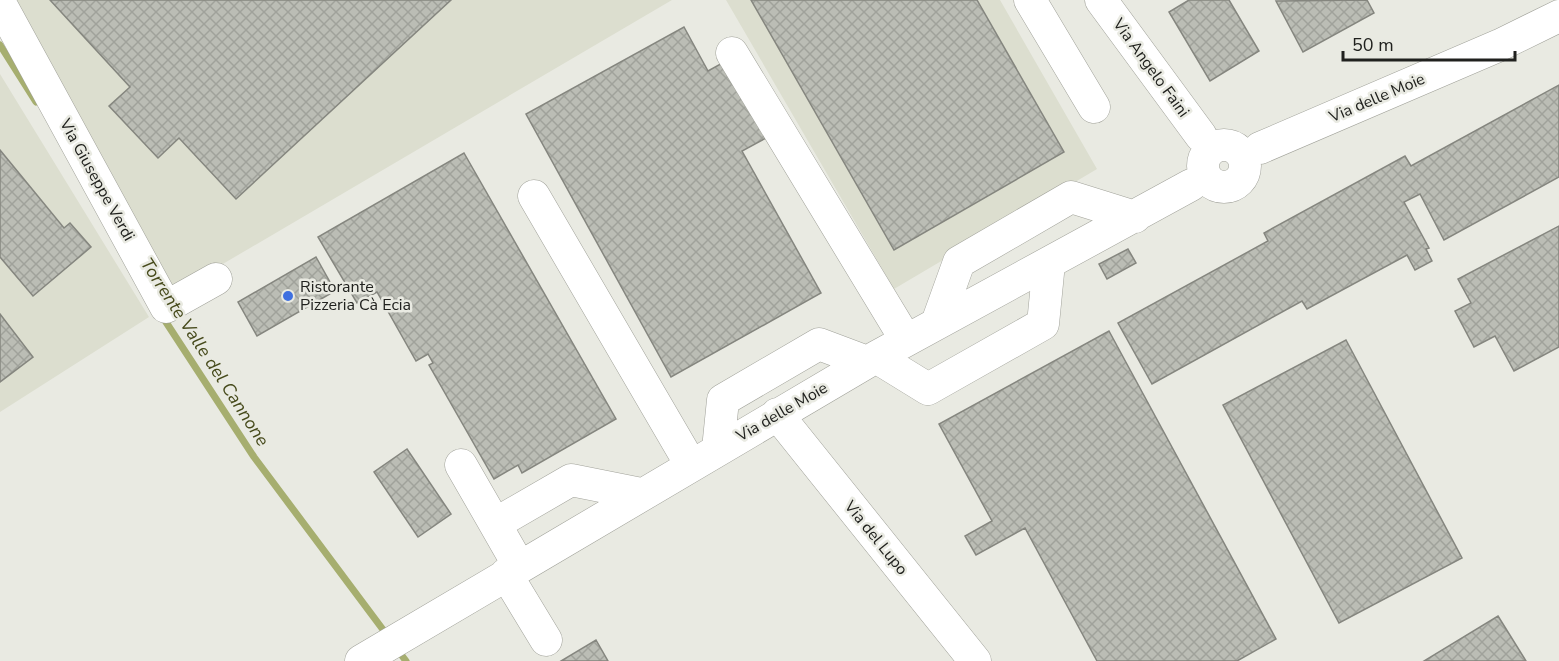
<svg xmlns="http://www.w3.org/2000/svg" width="1559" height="661" font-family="'Nunito Sans',sans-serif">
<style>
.built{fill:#dcdecf}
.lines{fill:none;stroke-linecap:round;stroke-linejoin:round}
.stream{stroke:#a6ae6f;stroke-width:7}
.building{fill:url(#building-cross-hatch);stroke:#85867f;stroke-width:1.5}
.minor-casing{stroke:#a1a29a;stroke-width:33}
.minor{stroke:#fff;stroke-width:32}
.poi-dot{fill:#3f70e0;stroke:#e9eae2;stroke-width:2}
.labels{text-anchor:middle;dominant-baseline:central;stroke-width:5;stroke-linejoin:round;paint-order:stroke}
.street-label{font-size:16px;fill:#20211e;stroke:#e9eae2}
.poi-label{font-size:16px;fill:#20211e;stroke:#e9eae2;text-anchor:start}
.water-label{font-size:18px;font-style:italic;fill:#464a1b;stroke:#e9eae2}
</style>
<defs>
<pattern id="building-cross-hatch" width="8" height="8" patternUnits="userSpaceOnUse" patternTransform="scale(1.5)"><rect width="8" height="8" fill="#bbbdb5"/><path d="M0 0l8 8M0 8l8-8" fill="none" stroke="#a0a29b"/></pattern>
</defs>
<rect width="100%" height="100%" fill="#e9eae2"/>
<!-- built -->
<path class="built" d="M16,0H672L170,295Z
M726,0H1000L1097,169L894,289Z
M0,74L149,317L0,412Z"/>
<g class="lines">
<!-- stream -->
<path class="stream" d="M0,45L36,102
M162,316L254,457L387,635
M397,649L406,661"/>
</g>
<!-- building -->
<path class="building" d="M50,0H451L236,199L179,138L158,158L109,106L130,87Z
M751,0H977L1064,152L894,250Z
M1189,0H1229L1259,51L1210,81L1169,12Z
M1367,0L1374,13L1303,52L1276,1Z
M684,27L708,71L726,61L768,137L742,151L821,293L671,377L526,114Z
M1559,85V177L1444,240L1420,194L1404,202L1429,248L1426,249L1432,261L1415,270L1407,255L1307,309L1302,301L1152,384L1118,323L1268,241L1264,233L1405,156L1411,166Z
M0,150L64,228L70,223L91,247L33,296L0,257Z
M464,153L616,419L522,473L518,465L494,479L429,365L433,363L428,354L416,361L377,292L357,303L318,237Z
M1559,226V347L1514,371L1495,336L1474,347L1455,311L1471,303L1458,279Z
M1128,249L1136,263L1107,279L1099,264Z
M316,257L335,291L257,336L238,302Z
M0,314L33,357L0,382Z
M1109,331L1276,639L1237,661H1097L1025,528L976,555L965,536L992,521L939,424Z
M1346,340L1462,558L1339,623L1223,405Z
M407,449L451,514L418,537L374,472Z
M1498,616L1526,661H1424Z
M596,640L608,661H561Z"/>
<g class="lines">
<!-- minor casing -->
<g class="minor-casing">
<path id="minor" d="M1030,0L1094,107
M1101,0L1201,136
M0,3L166,307L216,279
M732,53L906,340
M1203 166a21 21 0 1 1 42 0a21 21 0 1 1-42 0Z
M1260,148L1500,45L1559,16
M534,196L691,465
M937,323L959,262L1071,197L1135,217
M876,357L928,389L1043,324L1049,263
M777,414L975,661
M718,449L723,400L819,344L867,362
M461,465L495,524
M519,566L495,524L571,480L641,494
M506,574L546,640
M361,661L876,357L1191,185"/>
</g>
<!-- minor -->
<use href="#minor" class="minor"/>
</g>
<!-- markers -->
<circle class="poi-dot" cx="288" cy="296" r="6"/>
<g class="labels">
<!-- street labels -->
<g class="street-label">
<text transform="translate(1151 68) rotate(54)">Via Angelo Faini</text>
<text transform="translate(1377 98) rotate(-23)">Via delle Moie</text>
<text transform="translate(97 180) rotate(61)">Via Giuseppe Verdi</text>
<text transform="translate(782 412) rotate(-30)">Via delle Moie</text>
<text transform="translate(876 538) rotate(51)">Via del Lupo</text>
</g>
<!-- poi labels -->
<g class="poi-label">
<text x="300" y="287">Ristorante<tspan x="300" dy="18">Pizzeria Cà Ecia</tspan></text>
</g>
<!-- water labels -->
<g class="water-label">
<text transform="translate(205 352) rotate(57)">Torrente Valle del Cannone</text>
</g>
</g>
<!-- scale -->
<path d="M1343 51v9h172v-9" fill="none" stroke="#20211e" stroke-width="3"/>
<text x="1352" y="51" font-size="18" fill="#20211e" stroke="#e9eae2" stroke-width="4.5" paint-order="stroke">50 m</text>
</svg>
